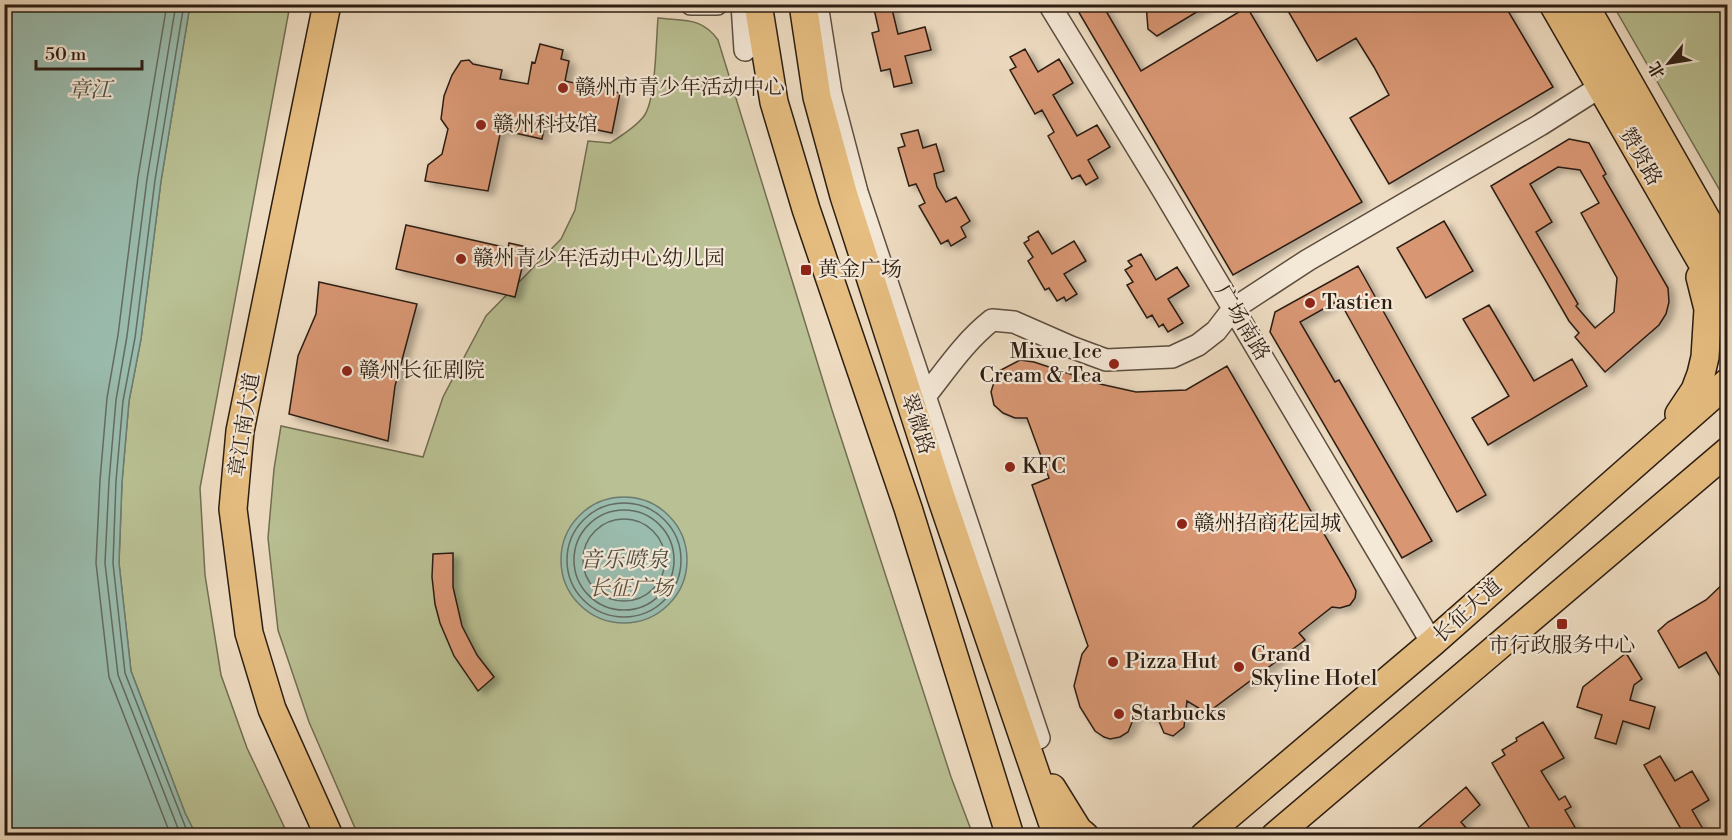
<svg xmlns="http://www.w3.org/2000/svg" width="1732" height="840" font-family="'Libre Bodoni','Noto Serif SC',serif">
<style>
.green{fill:#b9c093;stroke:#726e52;stroke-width:1.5}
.water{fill:#9abcae;stroke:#6e7c70;stroke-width:1.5}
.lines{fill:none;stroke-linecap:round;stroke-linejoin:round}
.shore{stroke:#636c60;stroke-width:1.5}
.building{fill:#d89673;stroke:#2c1d12;stroke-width:1.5;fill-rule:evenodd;filter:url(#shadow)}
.minor-casing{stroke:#5c4d3e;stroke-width:24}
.major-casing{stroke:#2c1d12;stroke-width:30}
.minor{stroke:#f4e8d7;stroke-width:21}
.major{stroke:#e7be81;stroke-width:27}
.poi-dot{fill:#8f2418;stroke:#f4e8d7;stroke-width:2}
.labels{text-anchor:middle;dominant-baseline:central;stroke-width:4.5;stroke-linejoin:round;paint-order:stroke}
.poi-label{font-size:21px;fill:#2c1d12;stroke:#f4e8d7;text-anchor:start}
.street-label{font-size:21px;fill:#2c1d12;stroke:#f4e8d7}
.park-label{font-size:21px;font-style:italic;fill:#564e39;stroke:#f4e8d7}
.water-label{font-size:22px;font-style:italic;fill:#4d4d41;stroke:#f4e8d7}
</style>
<defs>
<filter id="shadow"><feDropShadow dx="6" dy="4" stdDeviation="3" flood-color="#0004"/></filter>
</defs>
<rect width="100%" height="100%" fill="#eedcc2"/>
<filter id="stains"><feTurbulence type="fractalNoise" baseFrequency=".00333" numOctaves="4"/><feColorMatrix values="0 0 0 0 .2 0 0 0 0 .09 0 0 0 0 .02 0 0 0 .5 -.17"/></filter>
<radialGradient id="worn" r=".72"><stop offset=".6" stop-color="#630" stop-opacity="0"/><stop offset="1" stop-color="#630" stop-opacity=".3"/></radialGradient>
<!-- green -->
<path class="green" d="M190,5H290L200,488L205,575L221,675L247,748L288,835H196L185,813L131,671L119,563L122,482L129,401L141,339L161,181Z
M1613,5H1727V202L1722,194Z
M658,18C684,21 702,17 718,40L832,410L951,777L973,835H358L309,722L278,630L268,538L274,469L281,426L423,457L443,397L486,316L561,239L575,210L588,141L610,143C621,136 636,127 644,116C656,100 656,40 658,18Z"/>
<!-- water -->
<path class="water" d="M5,4L190,5L161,181L141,339L129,401L122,482L119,563L131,671L185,813L196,835H5Z
M561 560a63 63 0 1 1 126 0a63 63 0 1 1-126 0Z"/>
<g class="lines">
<!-- shore -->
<path class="shore" d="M167,4L138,177L118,335L107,398L100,480L96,563L109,677L171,836
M176,4L147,179L127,336L116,400L109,481L105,563L118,675L181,836
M184,4L155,180L135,338L123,401L116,481L113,563L125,673L189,836
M567 560a57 57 0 1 1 114 0a57 57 0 1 1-114 0Z
M574 560a50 50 0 1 1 100 0a50 50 0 1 1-100 0Z
M583 560a41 41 0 1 1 82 0a41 41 0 1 1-82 0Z"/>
</g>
<!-- building -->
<path class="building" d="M1074,4H1102L1141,71L1247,7L1362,202L1233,275Z
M1146,4H1210L1157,36L1148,29Z
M1284,4H1504L1553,87L1389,184L1350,118L1389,95L1374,67L1356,38L1317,61Z
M891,5L898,34L925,27L931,50L905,56L912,83L894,87L890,69L881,71L872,33L879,31L874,9Z
M540,44L563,50L561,59L569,61L565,81L620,93L612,133L546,119L542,139L501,130L488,191L425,181L428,165L442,154L448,129L441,119L444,96L452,75L461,61L469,60L473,64L502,70L500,79L528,84L532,62L535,63Z
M1025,49L1038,72L1059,59L1073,83L1053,95L1077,136L1097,125L1110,147L1088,160L1098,178L1086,185L1080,175L1072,179L1048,136L1054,132L1042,110L1035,114L1010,70L1016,67L1010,57Z
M918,130L923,148L936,144L944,171L934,174L937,187L946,202L956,197L970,221L961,227L966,237L951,246L948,240L941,244L919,206L925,203L916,184L909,186L898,148L905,146L901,134Z
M1569,139L1589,143L1606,174L1603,176L1668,288L1669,302L1666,314L1659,325L1605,372L1575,337L1579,333L1569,321L1491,186ZM1558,167L1580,170L1599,203L1581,213L1617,278L1614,312L1595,328L1576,306L1578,304L1536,232L1552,222L1530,184Z
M1444,221L1473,271L1426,298L1397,248Z
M406,225L508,248L509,243L527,247L515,297L396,269Z
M1038,231L1052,254L1074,241L1086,261L1064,274L1077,294L1066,301L1064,297L1057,301L1049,288L1045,290L1028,261L1033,257L1024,243L1029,240L1028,237Z
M1141,254L1156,280L1177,267L1189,286L1168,299L1183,323L1168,332L1163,324L1159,327L1152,315L1147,318L1127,285L1133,282L1125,270L1132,266L1128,261Z
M1358,266L1486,495L1457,512L1339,300L1300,322L1335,382L1339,380L1432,541L1402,558L1270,332L1275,312Z
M319,282L417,304L395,386L388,441L289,414L298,356L316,314Z
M1489,305L1534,381L1572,359L1587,386L1488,445L1472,418L1509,396L1463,319Z
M1020,360L1034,362L1100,384L1136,392L1186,390L1227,366L1349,577L1356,591L1355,598L1350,605L1340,608L1332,607L1299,633L1305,640L1207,713L1187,701L1184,727L1173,736L1164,733L1158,719L1136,713L1128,732L1120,737L1110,739L1104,737L1095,731L1080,707L1074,686L1082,654L1088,646L1032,485L1049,478L1027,418H1015L1003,413L994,405L991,392L997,372Z
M453,553V587L462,626L477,655L494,677L478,691L454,656L440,623L435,604L432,577L433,554Z
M1728,579V690L1706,652L1679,668L1658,631L1668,622L1706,600Z
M1626,653L1642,679L1634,685L1630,700L1655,707L1649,729L1623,721L1616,744L1595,738L1602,715L1577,707L1583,687Z
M1543,722L1564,758L1541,771L1559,800L1565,796L1571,807L1565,810L1580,836H1534L1492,763L1505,755L1502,750L1517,741L1516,738Z
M1660,756L1675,781L1692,771L1709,800L1692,810L1707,836H1685L1644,765Z
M1466,787L1480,805L1461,822L1473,836H1409Z"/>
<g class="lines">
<!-- minor casing -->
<g class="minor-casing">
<path id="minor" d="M691,4H717
M742,4L745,50
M817,4L831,93L857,192L1039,738
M1049,4L1161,187L1432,643
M913,411C940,380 959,346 992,320L1014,322L1071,347L1106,360L1172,357L1198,345L1216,331L1233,309L1308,260L1540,125L1600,87"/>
</g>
<!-- major casing -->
<g class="major-casing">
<path id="major" d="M327,4L240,431L233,509L249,633L272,709L329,836
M758,4L774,102L806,209L908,508L1010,836
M803,4L817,97L844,196L941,497L1057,836
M1553,4L1728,308
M1584,4L1728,257
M1679,414L1695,390L1701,374L1705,357L1708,309L1700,277
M1052,788L1078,830L1085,836
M1204,836L1432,643L1728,382
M1275,836L1728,451"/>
</g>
<!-- minor -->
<use href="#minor" class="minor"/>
<!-- major -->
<use href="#major" class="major"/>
</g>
<!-- markers -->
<g class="poi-dot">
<circle cx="563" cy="88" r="6"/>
<circle cx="481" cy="125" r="6"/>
<circle cx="461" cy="259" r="6"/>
<rect x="800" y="264" width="12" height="12" rx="3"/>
<circle cx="1310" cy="303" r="6"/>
<circle cx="1114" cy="364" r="6"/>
<circle cx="347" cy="371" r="6"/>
<circle cx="1010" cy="467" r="6"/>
<circle cx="1182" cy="524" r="6"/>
<rect x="1556" y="618" width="12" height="12" rx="3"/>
<circle cx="1113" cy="662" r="6"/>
<circle cx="1239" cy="667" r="6"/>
<circle cx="1119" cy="714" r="6"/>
</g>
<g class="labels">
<!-- poi labels -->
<g class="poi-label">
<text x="575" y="88">赣州市青少年活动中心</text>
<text x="493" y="125">赣州科技馆</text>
<text x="473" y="259">赣州青少年活动中心幼儿园</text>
<text x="818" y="270">黄金广场</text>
<text x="1322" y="303">Tastien</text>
<text x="1102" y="352" text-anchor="end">Mixue Ice<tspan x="1102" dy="24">Cream &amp; Tea</tspan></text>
<text x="359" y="371">赣州长征剧院</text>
<text x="1022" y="467">KFC</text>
<text x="1194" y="524">赣州招商花园城</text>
<text x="1562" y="646" text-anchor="middle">市行政服务中心</text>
<text x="1251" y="655">Grand<tspan x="1251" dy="24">Skyline Hotel</tspan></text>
<text x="1125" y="662">Pizza Hut</text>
<text x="1131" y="714">Starbucks</text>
</g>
<!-- street labels -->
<g class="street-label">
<text transform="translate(1640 157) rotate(60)">赞贤路</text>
<text transform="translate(1242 323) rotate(59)">广场南路</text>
<text transform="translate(917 424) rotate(72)">翠微路</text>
<text transform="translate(245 425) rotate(-81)">章江南大道</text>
<text transform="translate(1468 611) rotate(-42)">长征大道</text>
</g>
<!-- park labels -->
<g class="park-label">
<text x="631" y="589">长征广场</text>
</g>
<!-- water labels -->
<g class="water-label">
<text x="90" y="90">章江</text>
<text x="624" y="560">音乐喷泉</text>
</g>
</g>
<!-- margin -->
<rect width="1732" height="840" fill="none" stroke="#eedcc2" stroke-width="24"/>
<rect x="6" y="6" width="1720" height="828" fill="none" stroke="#2c1d12" stroke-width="3"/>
<rect x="12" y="12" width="1708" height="816" fill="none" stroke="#2c1d12" stroke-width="1.5"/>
<!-- north arrow -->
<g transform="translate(1669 63) rotate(240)" stroke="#f4e8d7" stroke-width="4.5" paint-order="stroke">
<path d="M0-4.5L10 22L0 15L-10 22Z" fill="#2c1d12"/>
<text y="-9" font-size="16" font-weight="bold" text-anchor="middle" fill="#2c1d12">北</text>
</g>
<!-- scale -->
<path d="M36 60v9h106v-9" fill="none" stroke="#2c1d12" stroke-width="3"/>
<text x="45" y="60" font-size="18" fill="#2c1d12" stroke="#f4e8d7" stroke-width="4.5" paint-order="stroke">50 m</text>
<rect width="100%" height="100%" filter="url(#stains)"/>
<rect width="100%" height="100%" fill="url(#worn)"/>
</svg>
